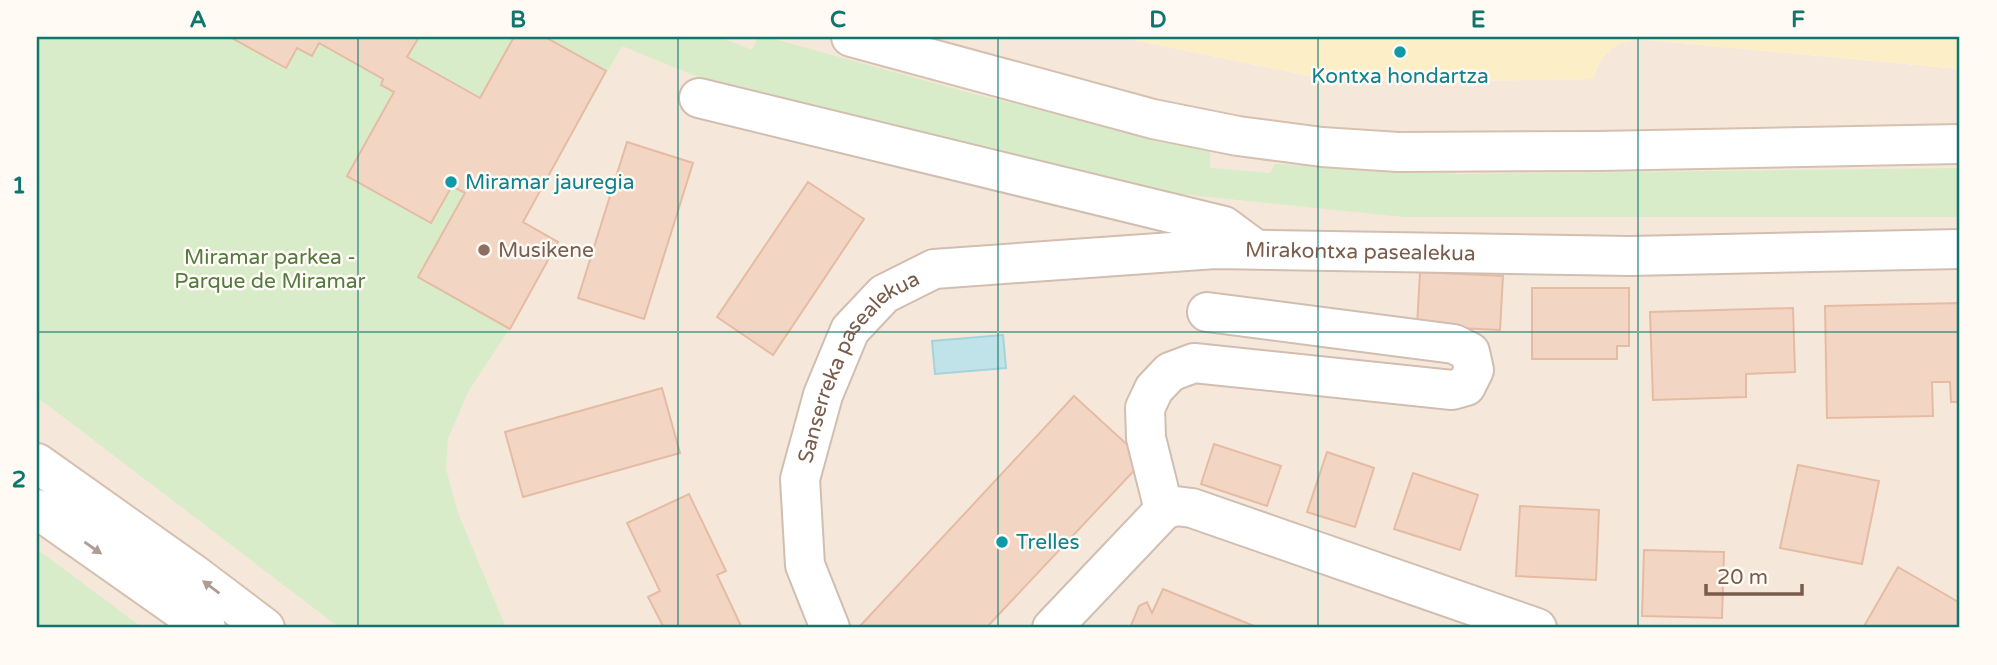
<svg xmlns="http://www.w3.org/2000/svg" width="1997" height="665" font-family="'Varela Round',sans-serif">
<style>
.residential{fill:#f5e8da}
.green{fill:#d8ecc9}
.sand{fill:#fcefc7}
.water{fill:#bfe3e8;stroke:#a5d3da;stroke-width:2}
.building{fill:#f3d5c3;stroke:#e6bba3;stroke-width:2}
.lines{fill:none;stroke-linecap:round;stroke-linejoin:round}
.street-casing{stroke:#d1beb0;stroke-width:42}
.secondary-casing{stroke:#d6c0b0;stroke-width:42}
.street{stroke:#fff;stroke-width:38}
.secondary{stroke:#fff;stroke-width:38}
.oneway{fill:#af9d94}
.grid{fill:none;stroke:#0f766e;stroke-width:2;stroke-opacity:0.55}
.culture-dot{fill:#0f9aa8;stroke:#fffaf3;stroke-width:2.5}
.education-dot{fill:#8d6e63;stroke:#fffaf3;stroke-width:2.5}
.labels{text-anchor:middle;dominant-baseline:central;stroke-width:5;stroke-linejoin:round;paint-order:stroke}
.culture-label{font-size:21px;fill:#0d838f;stroke:#fffaf3;text-anchor:start}
.street-label{font-size:21px;fill:#7a5c4d;stroke:#fffaf3}
.education-label{font-size:21px;fill:#785e54;stroke:#fffaf3;text-anchor:start}
.park-label{font-size:21px;fill:#537a41;stroke:#fffaf3}
.neatline{fill:none;stroke:#0f766e;stroke-width:2.5}
.grid-label{font-size:23px;text-anchor:middle;font-weight:bold;fill:#0f766e}
</style>
<rect width="100%" height="100%" fill="#fdf6ec"/>
<!-- residential -->
<path class="residential" d="M37,37H1120L1305,75L1403,82L1593,79L1600,60L1615,45L1637,39L1960,69V628H37Z"/>
<!-- green -->
<path class="green" d="M37,37H720L752,50L758,37H767L970,93L1210,151V168L1270,173L1275,164L1460,174L1960,168V217H1404L1152,191L730,90L622,46L522,221L558,242L510,328L468,392L448,439L446,469L458,513L506,628H340L37,397Z
M37,549L143,628H37Z"/>
<!-- sand -->
<path class="sand" d="M1120,37H1960V69L1637,39C1610,46 1602,52 1593,79L1403,82L1305,75Z"/>
<!-- water -->
<path class="water" d="M1003,335L1006,368L935,374L932,341Z"/>
<!-- building -->
<path class="building" d="M230,37H419L407,57L480,98L514,37H545L606,71L523,222L558,242L510,329L418,277L465,193L452,186L431,223L347,176L394,92L381,85L383,79L319,43L312,56L297,48L286,68Z
M627,142L693,163L644,319L578,298Z
M808,182L864,219L773,355L717,317Z
M1420,272L1503,276L1500,330L1417,326Z
M1532,288H1629V346H1617V359H1532Z
M1960,303V402H1951L1950,382H1932L1933,416L1827,418L1825,306Z
M1793,308L1795,372L1746,374V397L1653,400L1650,312Z
M662,388L680,453L523,497L505,432Z
M1074,396L1144,460L986,628H864L861,625Z
M1214,444L1281,466L1267,506L1201,484Z
M1327,452L1374,468L1355,527L1307,512Z
M1798,465L1879,481L1862,564L1780,548Z
M1413,473L1478,495L1460,550L1394,529Z
M689,494L726,571L717,575L742,628H664L648,597L660,591L627,523Z
M1520,506L1599,510L1596,580L1516,576Z
M1644,550L1724,552L1722,618L1642,616Z
M1898,567L1960,603V628H1863Z
M1163,589L1259,628H1130L1139,606L1147,602L1152,613Z"/>
<g class="lines">
<!-- street casing -->
<g class="street-casing">
<g id="street">
<path d="M699,98L1224,226L1255,249"/>
<path d="M1164,510L1146,438L1145,408L1154,389L1170,372L1194,363L1452,390L1466,386L1474,370L1470,352L1454,344L1207,312"/>
<path id="s1" d="M830,628L805,565L800,479L823,395L850,330L884,294L934,269L1215,249L1630,256L1960,249"/>
<path d="M1052,628L1164,510L1176,506L1192,508L1537,628"/>
</g>
</g>
<!-- secondary casing -->
<g class="secondary-casing">
<path id="secondary" d="M851,37L1153,119L1238,136L1322,147L1398,152L1598,151L1960,144
M37,463L195,575L265,628
M37,509L206,628"/>
</g>
<!-- street -->
<use href="#street" class="street"/>
<!-- secondary -->
<use href="#secondary" class="secondary"/>
</g>
<!-- one-way arrows -->
<defs><path id="oneway-solid" d="M-6-.8H1V-3.2L6.5 0L1 3.2V.8H-6Z" transform="scale(1.75)"/></defs>
<g class="oneway">
<use href="#oneway-solid" transform="translate(93 548) rotate(35)"/>
<use href="#oneway-solid" transform="translate(211 587) rotate(-143)"/>
</g>
<!-- grid -->
<path class="grid" d="M358,37V628M678,37V628M998,37V628M1318,37V628M1638,37V628M37,332H1960"/>
<!-- markers -->
<g class="culture-dot">
<circle cx="1400" cy="52" r="7"/>
<circle cx="451" cy="182" r="7"/>
<circle cx="1002" cy="542" r="7"/>
</g>
<circle class="education-dot" cx="484" cy="250" r="7"/>
<g class="labels">
<!-- culture labels -->
<g class="culture-label">
<text x="1400" y="76" text-anchor="middle">Kontxa hondartza</text>
<text x="465" y="182">Miramar jauregia</text>
<text x="1016" y="542">Trelles</text>
</g>
<!-- street labels -->
<g class="street-label">
<text stroke="none"><textPath href="#s1" startOffset="844">Mirakontxa pasealekua</textPath></text>
<text stroke="none"><textPath href="#s1" startOffset="285">Sanserreka pasealekua</textPath></text>
</g>
<!-- education labels -->
<g class="education-label">
<text x="498" y="250">Musikene</text>
</g>
<!-- park labels -->
<g class="park-label">
<text x="270" y="257">Miramar parkea -<tspan x="270" dy="24">Parque de Miramar</tspan></text>
</g>
</g>
<!-- border -->
<rect width="1997" height="665" fill="none" stroke="#fffaf3" stroke-width="77"/>
<!-- scale -->
<path d="M1706 584v10h96v-10" fill="none" stroke="#7a5c4d" stroke-width="3.5"/>
<text x="1717" y="584" font-size="21" fill="#7a5c4d" stroke="#fffaf3" stroke-width="5" paint-order="stroke">20 m</text>
<rect x="38" y="38" width="1920" height="588" class="neatline"/>
<g class="grid-label">
<text x="198" y="27">A</text>
<text x="518" y="27">B</text>
<text x="838" y="27">C</text>
<text x="1158" y="27">D</text>
<text x="1478" y="27">E</text>
<text x="1798" y="27">F</text>
<text x="19" y="193">1</text>
<text x="19" y="487">2</text>
</g>
</svg>
